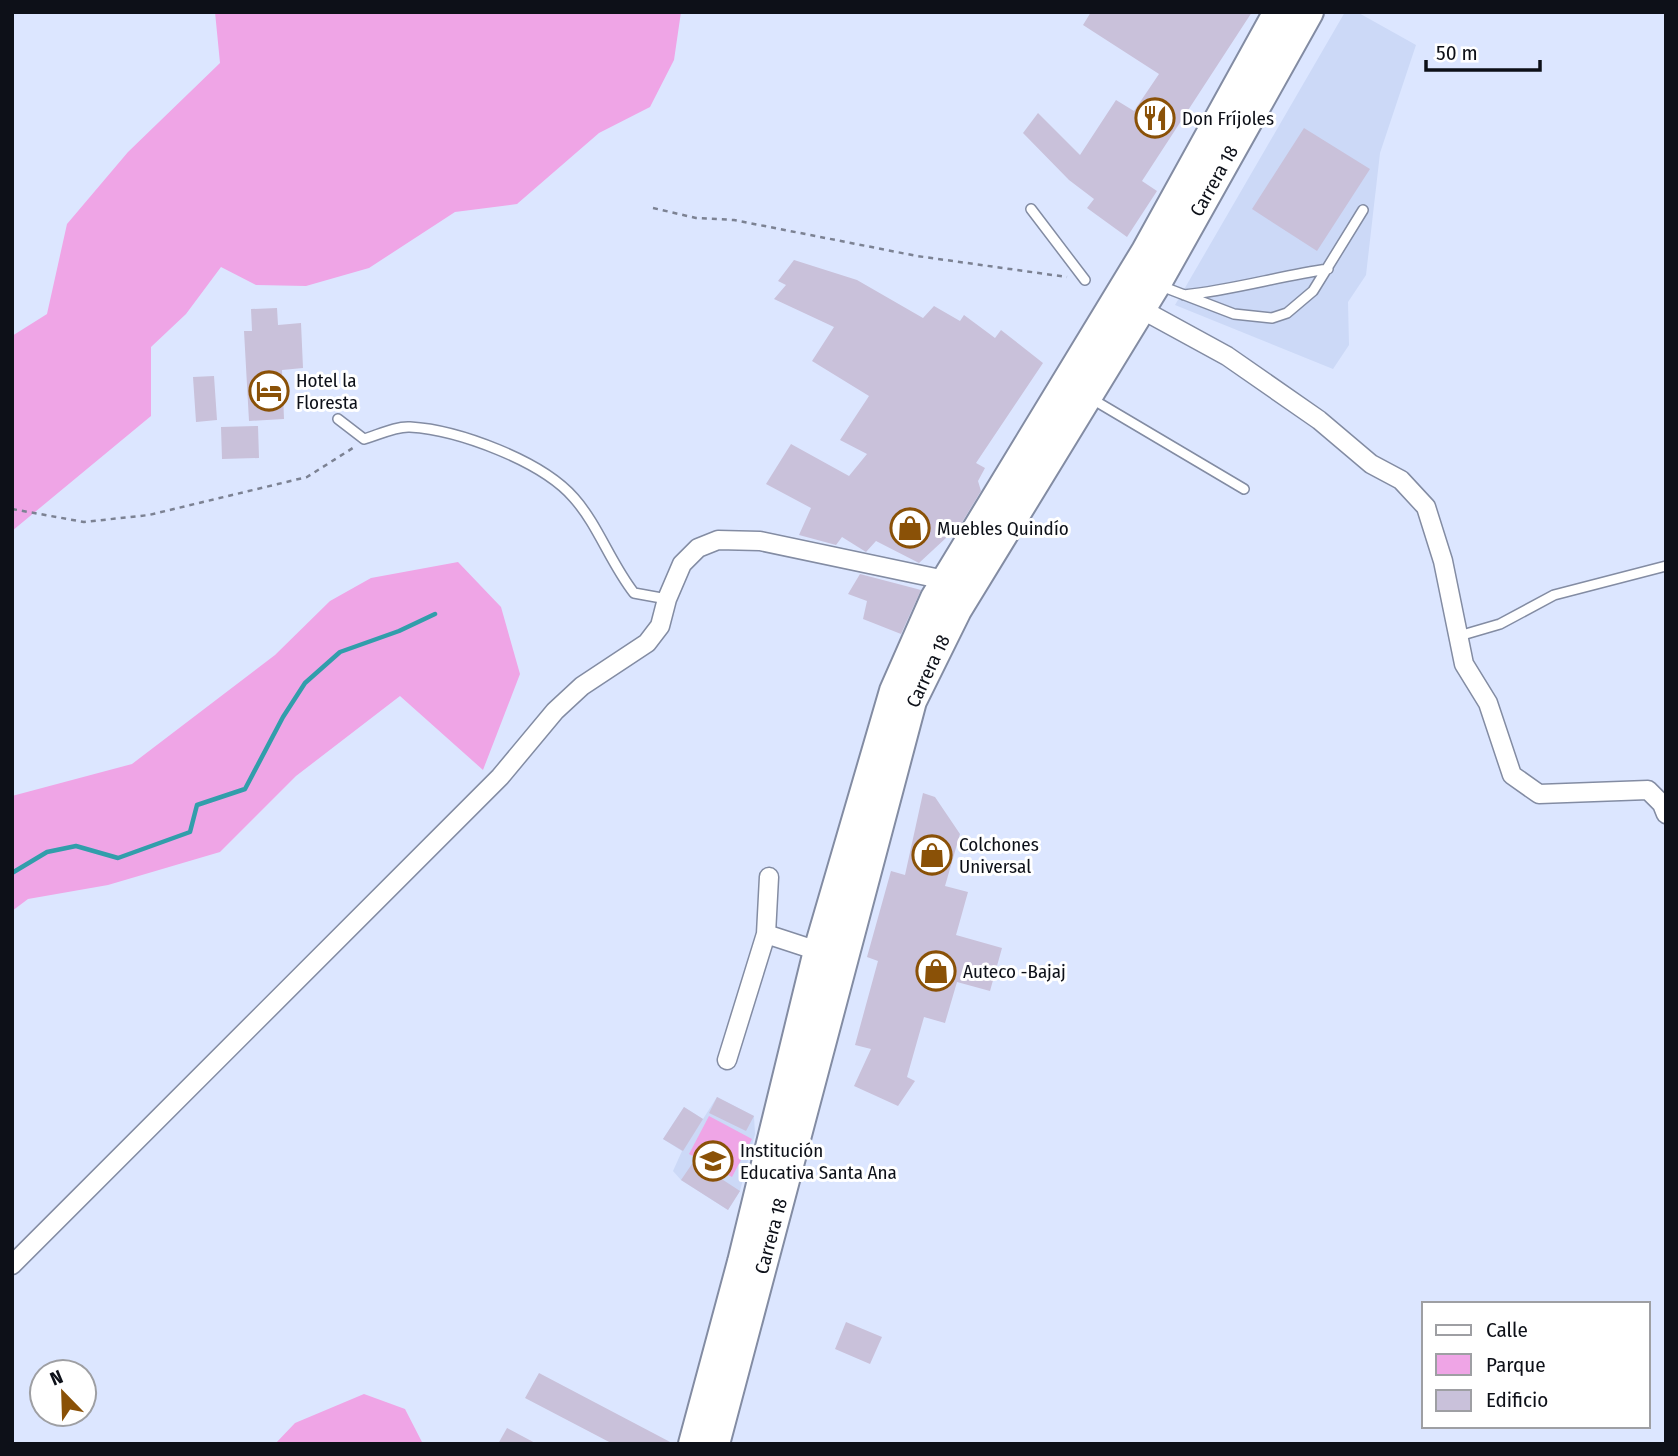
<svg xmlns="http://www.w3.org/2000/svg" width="1678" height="1456" font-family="'Fira Sans Condensed',sans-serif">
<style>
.built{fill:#ccd9f7}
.green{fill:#efa5e6}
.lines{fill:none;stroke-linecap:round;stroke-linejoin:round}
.stream{stroke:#319eab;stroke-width:4.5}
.building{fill:#c9c1da}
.lane-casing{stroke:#838ca3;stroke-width:12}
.street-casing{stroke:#838ca3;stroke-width:21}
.primary-casing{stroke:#838ca3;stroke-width:32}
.path{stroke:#7c8293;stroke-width:2.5;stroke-dasharray:5 5;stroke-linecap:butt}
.lane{stroke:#fff;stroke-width:9}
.street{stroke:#fff;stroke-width:18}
.primary{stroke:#fff;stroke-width:28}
.labels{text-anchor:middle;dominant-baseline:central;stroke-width:6;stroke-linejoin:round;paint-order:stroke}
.poi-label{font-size:19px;fill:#0d1018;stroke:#fff;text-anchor:start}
.street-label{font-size:19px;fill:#0d1018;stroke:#fff}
</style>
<rect width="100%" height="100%" fill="#dce6ff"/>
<!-- built -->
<path class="built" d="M1345,12H1357L1416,45L1380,153L1366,275L1348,302L1349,345L1333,369L1175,305Z
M717,1097L754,1116L755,1134L740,1191L728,1210L681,1180L673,1171L682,1151L663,1139L684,1107L703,1119Z"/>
<!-- green -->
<path class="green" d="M215,12H681L674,60L650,107L599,133L517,204L455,212L369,268L306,286L256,285L221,267L186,314L151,347V416L12,531V336L47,314L67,224L128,152L220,63Z
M458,562L501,607L520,674L483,770L400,696L296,776L220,852L108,885L28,899L12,911V796L132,764L275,655L330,601L371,578Z
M709,1116L752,1139L732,1177L689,1154Z
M364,1394L405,1409L423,1444H275L295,1423Z"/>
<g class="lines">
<!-- stream -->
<path class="stream" d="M12,873L47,852L76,846L118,858L190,832L197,805L245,789L283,717L305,683L340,652L399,631L435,614"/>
</g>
<!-- building -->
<path class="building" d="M1091,12H1252L1142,181L1157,191L1127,237L1087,208L1094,199L1069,180L1023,133L1038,113L1080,155L1116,100L1134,111L1159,74L1083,25Z
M1304,128L1370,169L1317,251L1252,209Z
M794,260L857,280L923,318L934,306L960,321L964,315L995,338L1001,330L1043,363L976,463L985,468L978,481L981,491L961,524L919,563L876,541L866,552L842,537L836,545L799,535L811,508L766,484L791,444L849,476L867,454L840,440L869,396L812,361L834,327L774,299L786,285L778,281Z
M277,308L278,325L301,323L303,368L282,370L284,419L249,421L244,331H252L251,309Z
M214,376L217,420L196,422L193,377Z
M258,426L259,458L222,459L221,427Z
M860,574L921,590L901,634L863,619L867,601L848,594Z
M923,793L935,797L960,834L945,886L968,892L956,935L1002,948L990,991L957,982L945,1023L924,1017L907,1077L915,1081L898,1106L854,1086L871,1049L855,1045L878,961L867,957L891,871L905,875Z
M717,1097L754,1116L746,1131L709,1113Z
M684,1107L703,1119L683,1151L663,1139Z
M694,1161L740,1191L728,1210L681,1180Z
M846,1322L882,1337L870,1364L835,1349Z
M539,1373L674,1444H613L525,1398Z
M507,1428L537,1444H498Z"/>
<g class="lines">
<!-- lane casing -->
<g class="lane-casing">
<path id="lane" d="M1031,209L1085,280
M1161,286L1234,314L1272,318L1287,313L1313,291L1363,210
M1184,295C1233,290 1279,276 1328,269
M1092,399L1244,489
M338,419L364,439C378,435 396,426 410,427C459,430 542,461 574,498C598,525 611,564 634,593L667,599
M1459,636L1500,624L1554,595L1666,566"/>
</g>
<!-- street casing -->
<g class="street-casing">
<path id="street" d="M1141,309L1227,356L1319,420L1371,464L1401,480L1426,507L1443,561L1464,664L1488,703L1512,775L1539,794L1648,790L1662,804L1666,814
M766,934L818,951
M727,1060L766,934L769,877
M12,1265L500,777L555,711L582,686L647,643L660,626L667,599L682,564L698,548L718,540L760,541L945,580"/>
</g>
<!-- primary casing -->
<g class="primary-casing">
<path id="primary" d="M693,1444L742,1262L818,951L894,691L935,598L1146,251L1278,12
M715,1444L912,701L957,610L1157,283L1309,12"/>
</g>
<!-- path -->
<path class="path" d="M653,208L696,218L734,220L917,256L1067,277
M12,509L84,522L149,515L307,477L356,446"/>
<!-- lane -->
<use href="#lane" class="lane"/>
<!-- street -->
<use href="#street" class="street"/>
<!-- primary -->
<use href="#primary" class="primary"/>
</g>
<!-- icons -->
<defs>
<g id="restaurant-ring" transform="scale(2.0125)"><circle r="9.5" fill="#fff" stroke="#8a5107" stroke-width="1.5"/><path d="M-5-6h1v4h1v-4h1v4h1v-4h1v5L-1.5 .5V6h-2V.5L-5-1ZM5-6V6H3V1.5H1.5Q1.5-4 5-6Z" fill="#8a5107"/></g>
<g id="hotel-ring" transform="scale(2.0125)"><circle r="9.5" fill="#fff" stroke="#8a5107" stroke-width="1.5"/><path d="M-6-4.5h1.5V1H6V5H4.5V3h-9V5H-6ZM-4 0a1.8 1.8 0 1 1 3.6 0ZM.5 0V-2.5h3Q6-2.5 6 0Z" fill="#8a5107"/></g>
<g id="shop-ring" transform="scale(2.0125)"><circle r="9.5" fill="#fff" stroke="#8a5107" stroke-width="1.5"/><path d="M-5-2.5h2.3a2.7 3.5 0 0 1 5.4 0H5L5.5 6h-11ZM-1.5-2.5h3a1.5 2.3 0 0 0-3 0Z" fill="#8a5107"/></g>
<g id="school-ring" transform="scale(2.0125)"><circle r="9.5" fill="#fff" stroke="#8a5107" stroke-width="1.5"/><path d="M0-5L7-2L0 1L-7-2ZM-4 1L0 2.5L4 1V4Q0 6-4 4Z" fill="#8a5107"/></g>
</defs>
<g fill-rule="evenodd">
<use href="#restaurant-ring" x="1155" y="118"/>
<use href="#hotel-ring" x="269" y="391"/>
<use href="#shop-ring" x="910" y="528"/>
<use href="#shop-ring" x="932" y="855"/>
<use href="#shop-ring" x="936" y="971"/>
<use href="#school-ring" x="713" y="1161"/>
</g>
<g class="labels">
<!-- poi labels -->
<g class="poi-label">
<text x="1182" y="118">Don Fríjoles</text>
<text x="296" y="380">Hotel la<tspan x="296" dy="22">Floresta</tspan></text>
<text x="937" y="528">Muebles Quindío</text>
<text x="959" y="844">Colchones<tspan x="959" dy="22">Universal</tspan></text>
<text x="963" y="971">Auteco -Bajaj</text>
<text x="740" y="1150">Institución<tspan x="740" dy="22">Educativa Santa Ana</tspan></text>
</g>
<!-- street labels -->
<g class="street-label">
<text transform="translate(1214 181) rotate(-61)">Carrera 18</text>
<text transform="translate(928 671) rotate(-65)">Carrera 18</text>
<text transform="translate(771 1236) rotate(-75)">Carrera 18</text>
</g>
</g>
<!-- border -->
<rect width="1678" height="1456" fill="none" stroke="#0d1018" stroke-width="28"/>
<!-- legend -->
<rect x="1422" y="1302" width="228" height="126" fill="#ffffff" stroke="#9e9fa3" stroke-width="2"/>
<rect x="1436" y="1325" width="35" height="10" fill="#ffffff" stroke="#9e9fa3" stroke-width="2"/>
<text x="1486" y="1337" font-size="21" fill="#0d1018">Calle</text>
<rect x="1436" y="1354" width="35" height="21" fill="#efa5e6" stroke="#9e9fa3" stroke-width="2"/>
<text x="1486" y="1372" font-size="21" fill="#0d1018">Parque</text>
<rect x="1436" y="1390" width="35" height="21" fill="#c9c1da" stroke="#9e9fa3" stroke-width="2"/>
<text x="1486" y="1407" font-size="21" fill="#0d1018">Edificio</text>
<!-- north arrow -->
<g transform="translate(63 1393) rotate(337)"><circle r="33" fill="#ffffff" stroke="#9e9fa3" stroke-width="2"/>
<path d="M0-5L12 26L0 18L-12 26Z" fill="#8a5107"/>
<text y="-10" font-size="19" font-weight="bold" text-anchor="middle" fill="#0d1018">N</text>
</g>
<!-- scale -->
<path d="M1426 60v10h114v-10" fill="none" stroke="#0d1018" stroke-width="3.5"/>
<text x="1436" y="60" font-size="21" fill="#0d1018" stroke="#ffffff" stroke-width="5" paint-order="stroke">50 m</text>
</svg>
